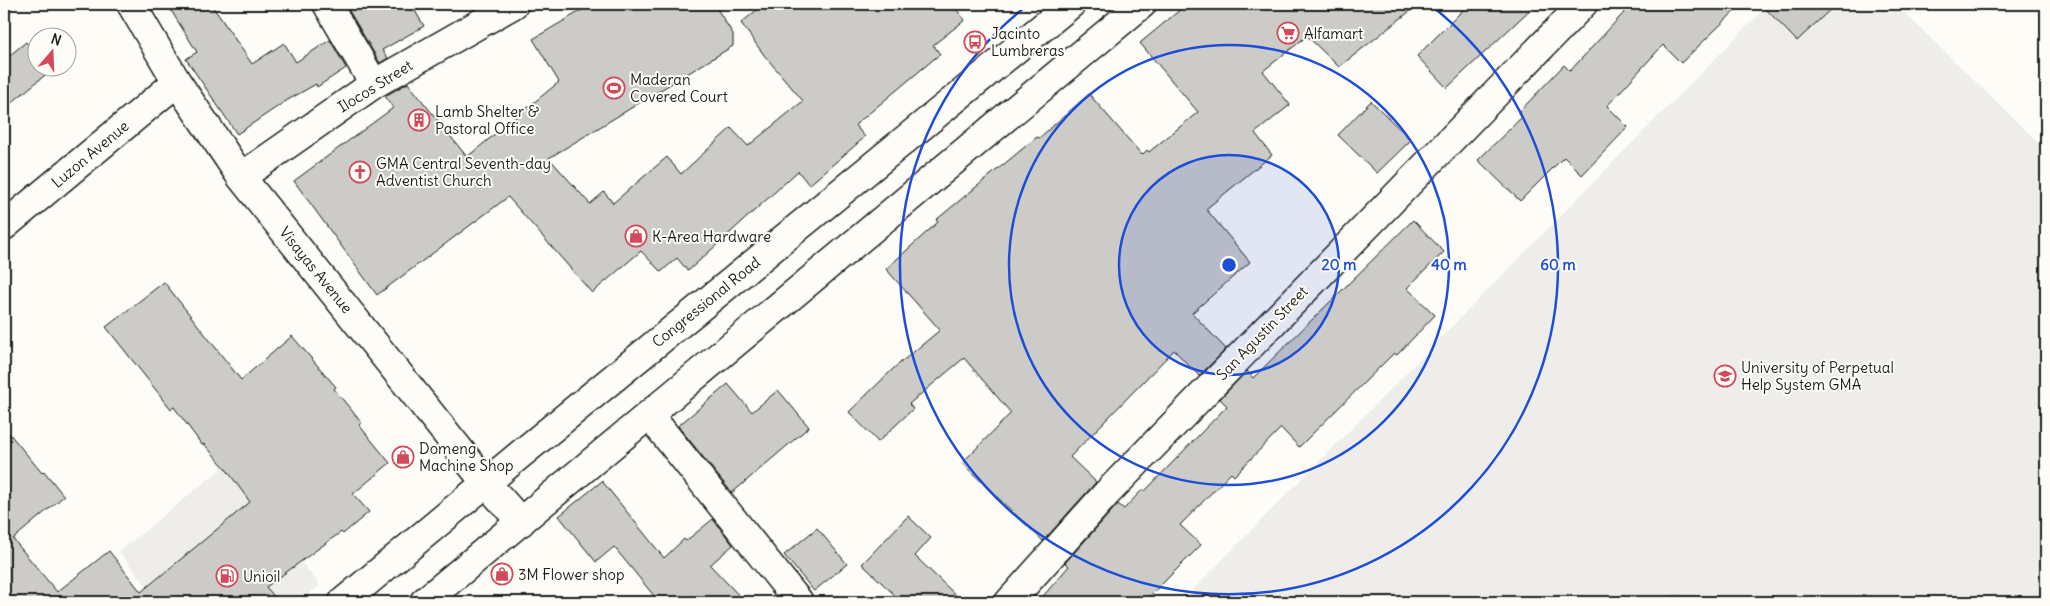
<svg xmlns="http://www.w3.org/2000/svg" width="2050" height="606" font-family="Delius,sans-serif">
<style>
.built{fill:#eeede9}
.green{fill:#e0dfdb;stroke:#7e7e7c}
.building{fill:#cccbc8;stroke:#1c1c1c}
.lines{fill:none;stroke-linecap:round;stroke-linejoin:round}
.minor-casing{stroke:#1c1c1c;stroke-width:31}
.major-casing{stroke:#1c1c1c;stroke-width:31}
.minor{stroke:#fdfcf7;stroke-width:28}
.major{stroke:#fdfcf7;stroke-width:28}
.ring{fill:none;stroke:#1d4ed8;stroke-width:2.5}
.labels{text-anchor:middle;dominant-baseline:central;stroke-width:4;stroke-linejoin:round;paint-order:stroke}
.poi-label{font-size:15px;fill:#1c1c1c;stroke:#fdfcf7;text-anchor:start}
.street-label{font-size:15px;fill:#1c1c1c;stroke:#fdfcf7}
.centre{fill:#1d4ed8;stroke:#fdfcf7;stroke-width:2.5}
.ring-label{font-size:15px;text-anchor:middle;font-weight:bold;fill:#1d4ed8;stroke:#fdfcf7;stroke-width:4;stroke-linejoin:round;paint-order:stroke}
</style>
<rect width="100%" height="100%" fill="#fdfcf7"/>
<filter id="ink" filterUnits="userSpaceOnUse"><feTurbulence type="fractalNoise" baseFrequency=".02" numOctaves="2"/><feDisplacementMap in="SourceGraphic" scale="10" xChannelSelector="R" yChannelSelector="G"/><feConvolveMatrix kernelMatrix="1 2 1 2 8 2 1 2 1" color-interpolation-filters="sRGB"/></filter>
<g filter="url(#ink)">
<!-- built -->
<path class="built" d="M1769,4H1895L2046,150V602H1181Z
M223,467L320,585L299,602H160L119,552Z"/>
<!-- green -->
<path class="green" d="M1674,596L1704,597L1724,602H1639Z"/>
<!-- building -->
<path class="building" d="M167,4H211L252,64L284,43L296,62L330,40L346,68L317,87L316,84L286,101L237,134L186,59L197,52Z
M345,4H411L424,26L382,50L388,58L380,63Z
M592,4H714L733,34V46L549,158L590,204L604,192L613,203L667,157L681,174L731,128L748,146L803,101L764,55L741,23L764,4H952L965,20L933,45L940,54L855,125L865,137L809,185L798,171L688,271L677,258L661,272L641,251L592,293L508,197L377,295L294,181L393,108L385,96L408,83L467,157L559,82L533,39Z
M1187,4H1419L1339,67L1307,36L1263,71L1290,105L1255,133L1272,155L1206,209L1250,262L1192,313L1226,349L1199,376L1174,350L1070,457L1096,482L1043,541L962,463L1011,413L964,358L909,404L913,409L878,442L849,412L894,368L940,330L886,269L938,222L936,220L1037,137L1039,138L1089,94L1142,155L1147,150L1149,152L1198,112L1140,43Z
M1469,4H1536L1447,88L1417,56Z
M1632,4H1742L1681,63L1663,45L1607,106L1628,127L1582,175L1564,157L1520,201L1478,160L1522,117L1518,113L1564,65L1570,71Z
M1761,4H1836L1797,41Z
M26,42L38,55V68H48L50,71L4,109V60Z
M1371,101L1411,140L1377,173L1338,135Z
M1413,220L1444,252L1407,288L1435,315L1397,355L1394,353L1299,447L1281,428L1234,476L1231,473L1180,525L1201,545L1144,602H1038L1069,566L1065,563L1118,504L1124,509L1143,489L1145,491L1227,406L1220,399L1247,371L1253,378Z
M164,282L241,380L292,336L336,387L334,389L362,423L359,425L390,463L353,494L369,512L343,534L341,532L266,587L279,602H4V427L42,473L44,471L64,496L13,539L57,592L109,551L141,592L250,502L226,469L204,444L202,445L174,407L171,409L106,327Z
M728,384L752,412L778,390L809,427L732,493L678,426Z
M602,481L664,558L684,539L686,541L713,519L733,545L710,565L745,602H659L614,547L596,562L559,516Z
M908,516L931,538L915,556L963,602H902L862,564Z
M817,528L847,564L814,591L784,555Z"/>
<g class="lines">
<!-- minor casing -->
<g class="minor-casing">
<path id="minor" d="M131,4L177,82L241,177L486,483L521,522
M327,4L374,84
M241,177L374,84L514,4
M4,226L177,82
M650,416L799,602
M1009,602L1107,493L1583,4"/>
</g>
<!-- major casing -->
<g class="major-casing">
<path id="major" d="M343,602L522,453L1071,4
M424,602L1142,4"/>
</g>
<!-- minor -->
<use href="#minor" class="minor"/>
<!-- major -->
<use href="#major" class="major"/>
</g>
</g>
<!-- distance rings -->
<circle cx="1229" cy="265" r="110" fill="#1d4ed8" fill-opacity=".12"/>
<g class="ring">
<circle cx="1229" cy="265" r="110"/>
<circle cx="1229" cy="265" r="220"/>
<path d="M1429 4A329 329 0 1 1 1029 4"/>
</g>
<!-- icons -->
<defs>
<g id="supermarket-ring" transform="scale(1.125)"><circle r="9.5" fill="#fdfcf7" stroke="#d1495b" stroke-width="1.5"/><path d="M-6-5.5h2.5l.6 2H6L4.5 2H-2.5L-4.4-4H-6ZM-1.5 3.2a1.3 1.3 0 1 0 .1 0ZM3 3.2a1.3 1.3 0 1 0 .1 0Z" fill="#d1495b"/></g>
<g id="bus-ring" transform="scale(1.125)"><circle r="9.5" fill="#fdfcf7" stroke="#d1495b" stroke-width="1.5"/><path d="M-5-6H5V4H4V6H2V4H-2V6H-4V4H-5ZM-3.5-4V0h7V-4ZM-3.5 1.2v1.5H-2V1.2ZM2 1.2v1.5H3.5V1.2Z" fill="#d1495b"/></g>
<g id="stadium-ring" transform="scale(1.125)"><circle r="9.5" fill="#fdfcf7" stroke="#d1495b" stroke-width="1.5"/><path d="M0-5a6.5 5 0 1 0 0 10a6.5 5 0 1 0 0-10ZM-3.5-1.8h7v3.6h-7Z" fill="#d1495b"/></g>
<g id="building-ring" transform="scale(1.125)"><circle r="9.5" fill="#fdfcf7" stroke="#d1495b" stroke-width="1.5"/><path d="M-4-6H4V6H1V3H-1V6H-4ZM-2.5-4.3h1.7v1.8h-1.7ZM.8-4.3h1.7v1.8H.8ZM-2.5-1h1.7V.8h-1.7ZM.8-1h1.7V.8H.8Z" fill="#d1495b"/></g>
<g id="church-ring" transform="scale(1.125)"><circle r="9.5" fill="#fdfcf7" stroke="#d1495b" stroke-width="1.5"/><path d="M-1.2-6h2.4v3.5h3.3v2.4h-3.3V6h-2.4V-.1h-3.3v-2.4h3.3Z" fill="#d1495b"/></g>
<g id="shop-ring" transform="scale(1.125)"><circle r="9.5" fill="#fdfcf7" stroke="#d1495b" stroke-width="1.5"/><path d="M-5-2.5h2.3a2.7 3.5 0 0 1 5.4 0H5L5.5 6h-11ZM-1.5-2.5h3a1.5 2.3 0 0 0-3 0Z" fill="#d1495b"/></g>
<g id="university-ring" transform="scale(1.125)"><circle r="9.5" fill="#fdfcf7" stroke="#d1495b" stroke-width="1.5"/><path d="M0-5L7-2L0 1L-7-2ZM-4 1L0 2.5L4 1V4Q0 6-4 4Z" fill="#d1495b"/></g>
<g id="fuel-ring" transform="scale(1.125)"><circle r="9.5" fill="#fdfcf7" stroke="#d1495b" stroke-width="1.5"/><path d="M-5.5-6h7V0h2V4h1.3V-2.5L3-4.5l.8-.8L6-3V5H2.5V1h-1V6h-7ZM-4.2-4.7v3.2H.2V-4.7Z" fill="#d1495b"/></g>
</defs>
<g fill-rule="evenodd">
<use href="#supermarket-ring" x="1288" y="33"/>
<use href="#bus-ring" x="975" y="42"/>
<use href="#stadium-ring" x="614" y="88"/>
<use href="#building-ring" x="419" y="120"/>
<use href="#church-ring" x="360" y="172"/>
<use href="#shop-ring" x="636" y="236"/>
<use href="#university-ring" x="1725" y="376"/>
<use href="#shop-ring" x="403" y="457"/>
<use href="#shop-ring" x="502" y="574"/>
<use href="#fuel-ring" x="227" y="576"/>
</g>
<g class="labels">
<!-- poi labels -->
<g class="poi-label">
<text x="991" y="33">Jacinto<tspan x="991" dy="17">Lumbreras</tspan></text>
<text x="1304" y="33">Alfamart</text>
<text x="630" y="79">Maderan<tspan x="630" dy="17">Covered Court</tspan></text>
<text x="435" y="111">Lamb Shelter &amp;<tspan x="435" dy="17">Pastoral Office</tspan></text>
<text x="376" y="163">GMA Central Seventh-day<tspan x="376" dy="17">Adventist Church</tspan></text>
<text x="652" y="236">K-Area Hardware</text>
<text x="1741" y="367">University of Perpetual<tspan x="1741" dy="17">Help System GMA</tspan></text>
<text x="419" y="448">Domeng<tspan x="419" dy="17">Machine Shop</tspan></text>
<text x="518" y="574">3M Flower shop</text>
<text x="243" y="576">Unioil</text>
</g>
<!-- street labels -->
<g class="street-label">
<text transform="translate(375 86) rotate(-32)">Ilocos Street</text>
<text transform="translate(90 154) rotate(-40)">Luzon Avenue</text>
<text transform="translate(316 270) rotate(51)">Visayas Avenue</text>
<text transform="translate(706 302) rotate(-39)">Congressional Road</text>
<text transform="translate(1262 333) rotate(-46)">San Agustin Street</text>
</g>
</g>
<circle cx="1229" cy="265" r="8" class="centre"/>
<g class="ring-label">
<text x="1339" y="270">20 m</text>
<text x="1449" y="270">40 m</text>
<text x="1558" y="270">60 m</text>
</g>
<!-- margin -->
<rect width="2050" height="606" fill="none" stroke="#fdfcf7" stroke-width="20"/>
<rect x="10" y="10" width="2030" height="586" fill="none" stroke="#1c1c1c" stroke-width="2" filter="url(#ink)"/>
<!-- north arrow -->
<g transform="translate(52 52) rotate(19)"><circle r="24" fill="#fdfcf7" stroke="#a3a29f"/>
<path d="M0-4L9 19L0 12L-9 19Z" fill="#d1495b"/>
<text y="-8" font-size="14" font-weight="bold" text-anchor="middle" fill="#1c1c1c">N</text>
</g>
</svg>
